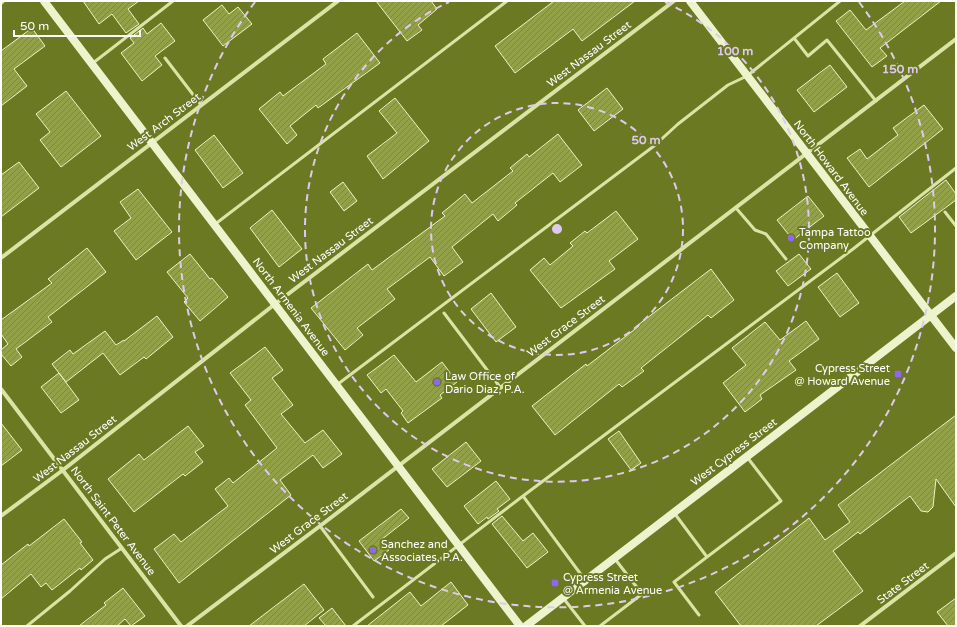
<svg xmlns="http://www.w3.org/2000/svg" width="957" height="627" font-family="'Varela Round',sans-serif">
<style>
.building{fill:url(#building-hatch);stroke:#edf3c7}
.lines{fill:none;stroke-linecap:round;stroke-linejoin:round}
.lane{stroke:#dbe4a4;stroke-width:3}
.street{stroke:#dbe4a4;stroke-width:4}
.secondary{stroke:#edf4cd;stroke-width:8}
.ring{fill:none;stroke:#decaef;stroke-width:2;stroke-dasharray:7 5}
.poi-dot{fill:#9167ef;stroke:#6b7923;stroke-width:1.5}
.labels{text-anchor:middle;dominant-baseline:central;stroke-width:4;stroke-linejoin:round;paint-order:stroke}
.street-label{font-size:11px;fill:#fff;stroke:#6b7923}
.poi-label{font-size:11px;fill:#fff;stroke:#6b7923;text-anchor:start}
.centre{fill:#decaef;stroke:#6b7923;stroke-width:2}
.ring-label{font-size:12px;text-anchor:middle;font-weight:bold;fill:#decaef;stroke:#6b7923;stroke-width:4;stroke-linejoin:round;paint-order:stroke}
</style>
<defs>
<pattern id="building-hatch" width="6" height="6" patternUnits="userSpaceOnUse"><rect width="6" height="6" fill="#92a047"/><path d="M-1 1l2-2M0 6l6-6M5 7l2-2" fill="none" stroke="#7d8748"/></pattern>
</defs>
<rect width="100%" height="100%" fill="#6b7923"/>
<!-- building -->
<path class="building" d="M83,1H139L128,9L139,24L126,33L112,14L99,24Z
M376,1H431L437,9L418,25L422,30L407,41Z
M554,1H635L582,41L573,29L515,73L495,46Z
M905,1H941L880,48L887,56L872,67L836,21L850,10L866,30Z
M222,5L229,14L238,7L252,24L223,46L203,20Z
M161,23L175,41L155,56L162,65L142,81L121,53L134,43L130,38L143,28L147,34Z
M32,28L45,46L14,69L27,86L1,106V51Z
M357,33L380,63L318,108L316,105L290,126L297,135L287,144L259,109L280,92L283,96L326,64L323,59Z
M830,65L847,87L814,112L797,90Z
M607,88L623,109L594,131L578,110Z
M66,91L101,136L61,167L40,140L50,132L36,114Z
M395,98L429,141L383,179L367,156L397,133L379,111Z
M924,105L943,129L869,187L847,158L860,149L867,159L898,135L893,128Z
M558,134L582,165L560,182L553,173L515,203L517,205L498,221L493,214L452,247L463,262L444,276L430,257L387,289L395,299L357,328L363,335L345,350L311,308L368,264L372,270L445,216L442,213L465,194L472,203L513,171L510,168L527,154L529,157Z
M214,135L243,173L223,188L195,150Z
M19,162L39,188L1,217V175Z
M946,180L956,194V200L911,233L899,217Z
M343,182L357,201L344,211L330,192Z
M138,189L172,232L136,260L114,231L131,218L120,202Z
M808,196L824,216L793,240L777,220Z
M272,210L302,249L279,267L250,228Z
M616,211L638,239L609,261L615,269L561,308L530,270L544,258L550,265L573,246L570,243L585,231L587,233Z
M87,248L106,272L48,317L52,322L16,349L22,357L11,366L1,354V350L8,344L1,334V320L52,283L48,279Z
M190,254L210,279L212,278L228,297L200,321L184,302L188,298L167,272Z
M799,254L811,269L788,286L776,271Z
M711,269L734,300L711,318L708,315L641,368L644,371L622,387L619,384L555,435L532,406L586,364L587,366L639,326L638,325Z
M837,273L859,303L840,317L818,287Z
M491,293L516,327L496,342L471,309Z
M157,316L173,337L146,359L144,357L120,375L103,353L66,382L52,364L70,350L73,354L105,331L116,345L124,340V341Z
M806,321L819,339L789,361L796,370L760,395L762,399L745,412L723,383L746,365L732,348L765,322L780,340Z
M265,347L283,370L272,378L293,405L281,414L305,443L323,430L342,454L323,468L313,455L280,480L291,495L179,583L154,549L174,534L181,542L228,506L215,489L229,478L233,483L277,448L245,405L251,400L230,373Z
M394,355L416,382L442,362L457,382L440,395L442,398L408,423L401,413L403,411L386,389L381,393L367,375Z
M59,373L79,400L61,413L41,387Z
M956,415V507L936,479L933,507L928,512L921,511L910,496L860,534L858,532L833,551L863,591L816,626H741L715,592L809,518L825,540L850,522L838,505Z
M1,423L22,450L1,466Z
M188,426L204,446L195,452L203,462L185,476L183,474L134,512L108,479L139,454L144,460Z
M619,431L641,463L631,470L608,439Z
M466,442L481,461L447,487L432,469Z
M496,481L510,499L497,509L499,511L488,519L487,517L478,524L464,506Z
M401,509L409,518L381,540L389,550L374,561L359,541Z
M502,516L523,541L533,533L548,552L527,568L492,524Z
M64,519L82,542L80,543L93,560L81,570L80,568L52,590L46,583L41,587L31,574L1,599V565L28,544L29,546Z
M451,582L468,605L441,626H367L410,592L421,606Z
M304,584L324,610L304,626H249Z
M123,588L145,616L131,626L125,619L117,626H79L106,605L104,603Z
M956,598V626H948L937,612Z
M332,608L346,626H326L319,618Z"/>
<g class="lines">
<!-- lane -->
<path class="lane" d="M794,38L808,56L827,40L876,101
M165,58L201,105
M93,63L173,1
M736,208L755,230L766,234L786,259
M945,212L956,226
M214,225L507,1
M444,313L500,387
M338,384L654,146L678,124L728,85L747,76L840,1
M523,496L585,580
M675,514L707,557
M320,526L373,597
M564,599L585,626
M699,615L674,582L781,501L747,457
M27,626L70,591L105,559L122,548
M353,626L523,496L853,249L956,168
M600,626L642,594L615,559"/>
<!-- street -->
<path class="street" d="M1,3L3,1
M1,258L338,1
M1,389L181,626
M1,516L63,470L275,304L674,1
M187,626L320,526L956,39
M860,626L956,553"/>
<!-- secondary -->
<path class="secondary" d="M44,1L520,626
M690,1L956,348
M526,626L956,296"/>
</g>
<!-- distance rings -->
<g class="ring">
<circle cx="557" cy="229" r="126"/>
<path d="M665 2A252 252 0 1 1 449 2"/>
<path d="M859 2A378 378 0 1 1 255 2"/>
</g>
<!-- markers -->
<g class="poi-dot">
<circle cx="791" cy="238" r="4"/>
<rect x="894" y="370" width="8" height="8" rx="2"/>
<circle cx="437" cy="382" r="4"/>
<circle cx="373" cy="550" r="4"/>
<rect x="551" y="579" width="8" height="8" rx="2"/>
</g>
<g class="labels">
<!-- street labels -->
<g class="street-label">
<text transform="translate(589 54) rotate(-37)">West Nassau Street</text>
<text transform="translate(164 122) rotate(-37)">West Arch Street</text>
<text transform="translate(831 168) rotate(53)">North Howard Avenue</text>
<text transform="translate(331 250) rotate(-37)">West Nassau Street</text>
<text transform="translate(291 307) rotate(53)">North Armenia Avenue</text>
<text transform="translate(566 326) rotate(-37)">West Grace Street</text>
<text transform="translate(75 449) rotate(-38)">West Nassau Street</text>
<text transform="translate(734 452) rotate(-37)">West Cypress Street</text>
<text transform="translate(113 521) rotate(53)">North Saint Peter Avenue</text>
<text transform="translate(309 523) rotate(-37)">West Grace Street</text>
<text transform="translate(903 583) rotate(-37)">State Street</text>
</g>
<!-- poi labels -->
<g class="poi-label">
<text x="799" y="232">Tampa Tattoo<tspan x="799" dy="13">Company</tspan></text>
<text x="890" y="368" text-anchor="end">Cypress Street<tspan x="890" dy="13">@ Howard Avenue</tspan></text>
<text x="445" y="376">Law Office of<tspan x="445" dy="13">Dario Diaz, P.A.</tspan></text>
<text x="381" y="544">Sanchez and<tspan x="381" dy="13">Associates, P.A.</tspan></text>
<text x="563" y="577">Cypress Street<tspan x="563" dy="13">@ Armenia Avenue</tspan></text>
</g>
</g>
<circle cx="557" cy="229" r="6" class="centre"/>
<g class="ring-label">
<text x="735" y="55">100 m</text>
<text x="900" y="73">150 m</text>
<text x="646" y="144">50 m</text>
</g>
<!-- border -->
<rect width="957" height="627" fill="none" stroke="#ffffff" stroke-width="4"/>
<!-- scale -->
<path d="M14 30v6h126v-6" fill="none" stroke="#ffffff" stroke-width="2"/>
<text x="20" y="30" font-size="12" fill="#ffffff" stroke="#6b7923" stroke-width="3" paint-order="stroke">50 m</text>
</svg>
